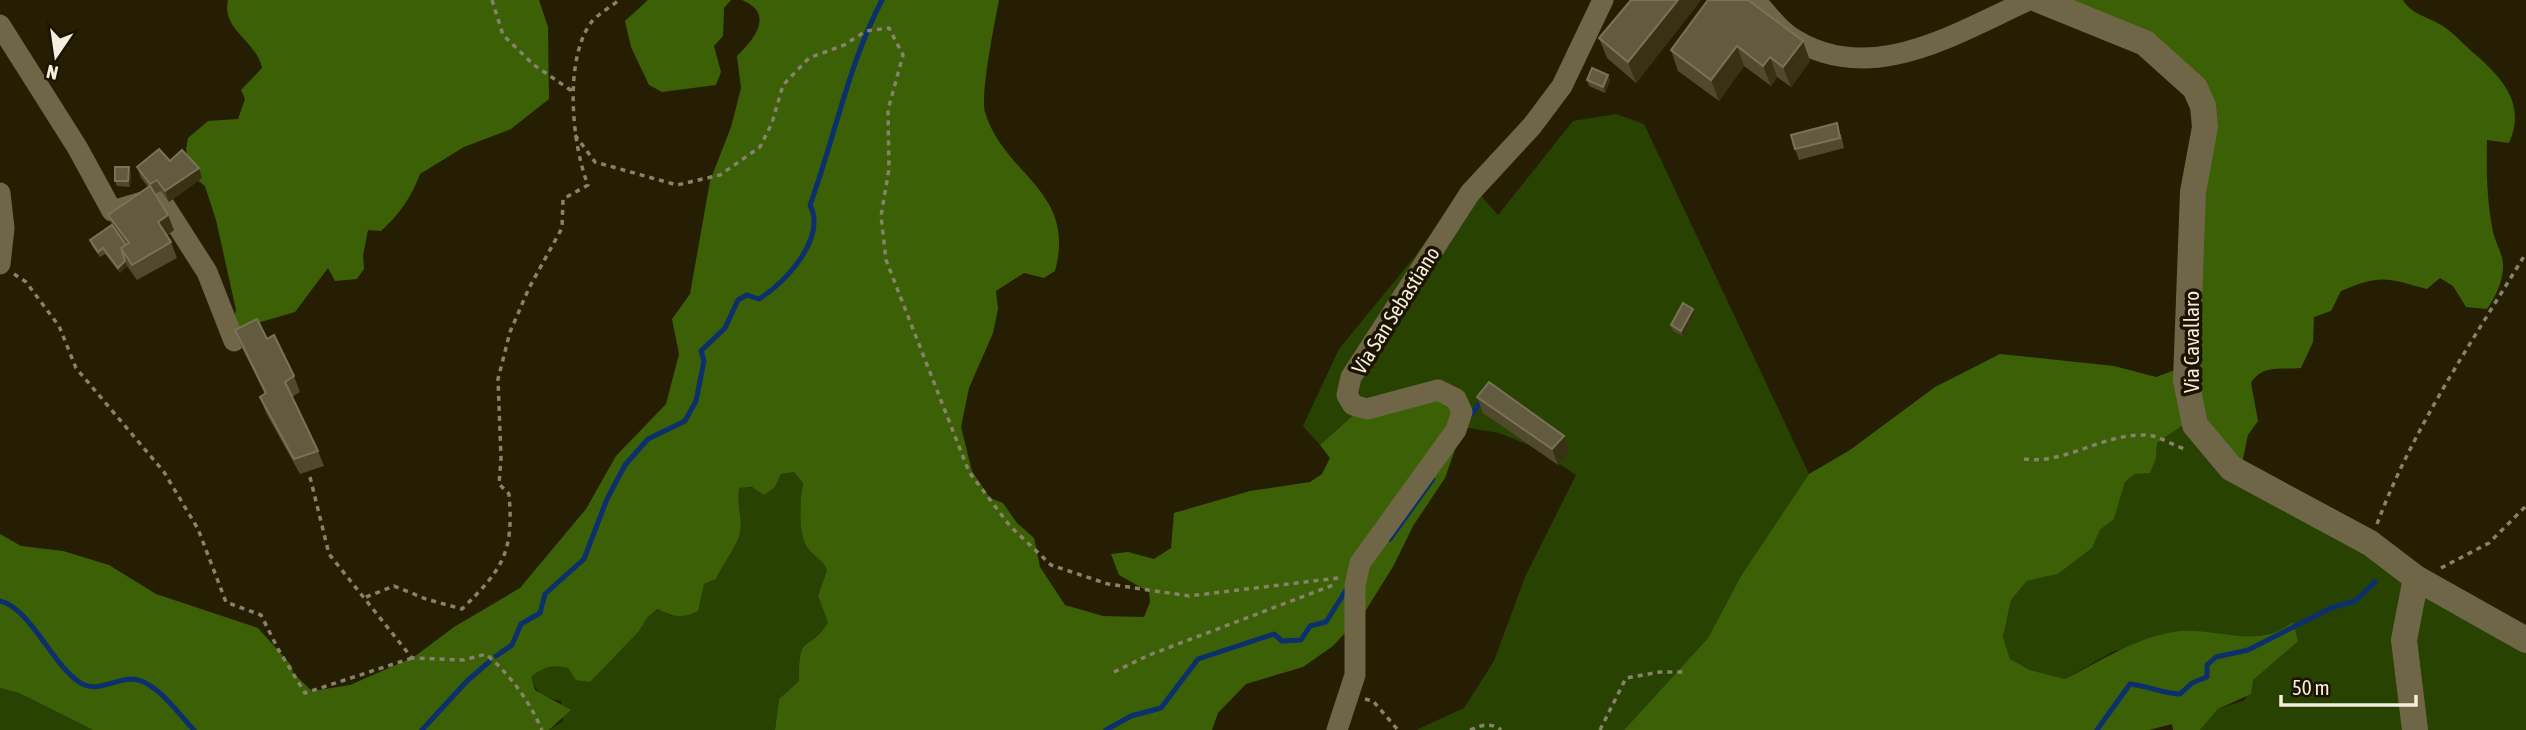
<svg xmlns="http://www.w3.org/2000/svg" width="2526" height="730" font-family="'Asap Condensed',sans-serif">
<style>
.green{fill:#284301}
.forest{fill:#3c6006}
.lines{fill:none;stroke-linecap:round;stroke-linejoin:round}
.stream{stroke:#0c2f6e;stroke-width:5}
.path{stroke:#88816b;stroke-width:3.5;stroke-dasharray:5 5;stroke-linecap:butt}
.minor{stroke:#6f6648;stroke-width:21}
.tertiary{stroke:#6f6648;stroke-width:26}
.wall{fill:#51492d}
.shaded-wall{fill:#393114}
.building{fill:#635b40;stroke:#797259;stroke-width:2}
.labels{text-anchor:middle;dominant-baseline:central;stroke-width:7;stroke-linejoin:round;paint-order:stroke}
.street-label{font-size:21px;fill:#f3eedd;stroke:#1c1400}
</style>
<rect width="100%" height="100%" fill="#261e02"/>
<!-- green -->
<path class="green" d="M1616,114L1644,124L1809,474L1741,576L1708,638L1624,730H1416L1464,708L1494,661L1525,577L1576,475L1534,447L1499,433L1463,427L1368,402L1320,445L1303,426L1339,349L1412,260L1469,182L1498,215L1573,121Z
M2193,418L2238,482L2526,640V730H2200L2218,709L2245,700L2253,680L2268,666L2279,634L2248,638L2219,634L2114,651L2065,679L2030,670L2010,659L2003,637L2011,600L2027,581L2058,574L2092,548L2100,530L2114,519L2125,482L2156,458L2157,443Z
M794,472L803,483C800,500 797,536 809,550C816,558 822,559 827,570L818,596L828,623C806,655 799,631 799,681L779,699L775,730H549L563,721L561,701C544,697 536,693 530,677L541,668L555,664L568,668L629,640L647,618L659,609L671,616L699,597L704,584L716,579C723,565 738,546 740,533C743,519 736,503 738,488L775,487L781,474Z
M0,688L19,693L93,730H0Z"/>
<!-- forest -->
<path class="forest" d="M228,0H539L548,27L549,99L511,129L464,147L420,174C412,196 399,215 381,231L368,230L363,256L364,269L357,279L335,281L328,268L295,312L251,325L229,335L236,310L216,220L205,186L191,175L186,149L188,138L208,121L238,119L245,99L241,90L262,68C257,41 221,30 228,0Z
M648,0H731L724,8L723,36L714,46L721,72L716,85L662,92L649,85L631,47L625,21Z
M742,0H999C995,21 980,95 985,112C1004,176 1077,190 1055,271L1044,278L1024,273L996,291L998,309L993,333L969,388L961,427L972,471L990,498L1003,503L1017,523L1034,538L1040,567L1065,605L1103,616L1144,617L1150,602L1149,592L1119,575L1111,554L1128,552L1154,559L1171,548L1174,513L1250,491L1310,482L1322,474L1330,458L1320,445L1368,402L1420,388L1449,403L1463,427L1445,478L1413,526L1394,565L1366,610L1333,646L1303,667L1246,684L1218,713L1212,730H775L779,699L799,681C799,631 806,655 828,623L818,596L827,570C822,559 816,558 809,550C797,536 800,500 803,483L794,472L781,474L775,487L764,495L752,487L739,488C736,503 743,519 740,533C738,545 722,566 716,579L704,584L698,611C682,619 673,617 658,609L647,618L639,631L590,682L576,680L568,668C552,664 543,667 531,677L535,690L571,710L549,730H93L19,693L0,688V534L21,546L63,551L109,565L156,594L258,628L292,666L293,673L312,691L350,685L414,657L454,627L520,588L586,509L616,456L666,404L679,354L672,319L690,294L710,181L731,127L741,88L737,56C753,40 776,14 742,0Z
M2050,0H2403C2412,15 2429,17 2443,26C2455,34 2465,46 2476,55C2504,80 2526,105 2509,143L2487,140C2486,170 2487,202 2493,232C2496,245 2504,255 2503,269C2502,283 2495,298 2487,309L2466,307L2453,286L2440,278L2427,289C2386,278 2381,274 2341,291L2331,311L2314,317L2313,342L2301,368C2282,370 2262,364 2251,383L2258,421L2248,435L2238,482L2192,419L2157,443L2156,458L2150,473L2135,474L2125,482L2114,519L2100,530L2092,548L2058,574L2027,581L2011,600L2003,637L2010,659L2030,670L2065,679C2099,662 2130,641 2168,633C2210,623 2256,653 2293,622L2298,641L2253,680L2251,694L2218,709L2200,730H2173L2172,724L2149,730H1624L1708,638L1741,576L1809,474L1850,450L1935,387L2000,354L2114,366L2156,377L2183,367L2205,121L2158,55Z"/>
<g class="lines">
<!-- stream -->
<path class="stream" d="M1470,416L1483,399
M1390,539L1433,479
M0,601C29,607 53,665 79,682C96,694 114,679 132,679C156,680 178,714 194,730
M496,656L512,645L521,624L540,613L545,594L584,559L607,499L625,465L648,439L685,421L696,401L704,361L701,351L725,328L738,300L747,295L759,299C785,283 827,238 810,205C835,137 848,65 882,0
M422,730L467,681L489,662
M1106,730L1131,716L1161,708L1198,659L1274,634L1282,641L1301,640L1310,626L1326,622L1348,587
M2097,730L2130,684C2149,686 2160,693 2180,694L2192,683L2207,677V665L2216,657L2248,650L2331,608L2355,601L2375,582"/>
<!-- path -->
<path class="path" d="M492,0L503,35L534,65L572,91
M575,135L595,162L677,185L720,175L760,147L772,123L783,85L809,58L844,45L866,31L889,28L903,55L888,110L889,169L881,216L886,260L969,472L1010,526L1051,565L1108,584L1189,596L1338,578
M14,274L26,282L59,326L76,368L164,472L198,529L226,602L261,615L278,649L305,693L412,658
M2024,459C2064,465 2104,433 2146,435C2158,435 2174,446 2187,450
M310,477L329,554L412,658L464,660L486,654C511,676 528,699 542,730
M2377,524C2413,428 2473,340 2526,253
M2441,568L2489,543L2526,506
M366,597L394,586L426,599L462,609C503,569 514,552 509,494L499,484L501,458L498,379L510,332L529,288L562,228L563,199L588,185C572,145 564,62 590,24C596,15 611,7 619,0
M1114,672L1149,655L1336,584
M1365,699L1373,701L1398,730
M1470,730C1482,725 1490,722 1501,730
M1600,730L1626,678L1660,672H1684"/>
<!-- minor -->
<path class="minor" d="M1755,0C1765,11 1776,26 1788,35C1867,90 1954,34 2029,0
M0,25L77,147L112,211L159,197L207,272L234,341
M0,193L4,228L0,264
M1337,730L1355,675V586L1360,563L1456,430L1462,412L1456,399L1438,390L1367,409L1353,405L1347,395L1351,377L1470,193L1532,126L1562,86L1603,0"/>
<!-- tertiary -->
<path class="tertiary" d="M2039,0L2145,43L2195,88L2203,106L2205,127L2193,192L2186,380L2195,425L2231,468L2370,543L2416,578L2526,640
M2415,730L2404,640L2416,578"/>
</g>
<!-- wall -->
<path class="wall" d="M1631,0H1701L1636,83L1607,58L1599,38Z
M1708,0L1810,61L1791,87L1777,77L1771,86L1744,66L1719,101L1678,71L1671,50Z
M1608,75L1610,80L1605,93L1589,86L1587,80Z
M1841,134L1844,148L1799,160L1795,149Z
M170,161L199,168L202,178L169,202L161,191L155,194L174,230L167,236L171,242L177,258L137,280L127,266L120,273L105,254L100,257L92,246L90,240L112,225L108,215L148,187L141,178L137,167Z
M131,173L130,187L117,186L115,181Z
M1693,309L1695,314L1683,336L1673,331L1671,325Z
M235,330L267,339L294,376L300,392L292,397L318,451L324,466L300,474L266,413L260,397L265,394L241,346Z
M1477,397L1564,436L1570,452L1558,465L1483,413Z"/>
<!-- shaded-wall -->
<path class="shaded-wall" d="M1678,0H1701L1636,83L1628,62Z
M1803,41L1810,61L1791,87L1783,67Z
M1737,46L1744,66L1719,101L1711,80Z
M1770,57L1777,77L1771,86L1763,66Z
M1608,75L1610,80L1605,93L1603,87Z
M129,167L131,173L130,187L128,181Z
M199,168L202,178L169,202L165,191Z
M168,215L174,230L163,238L158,222Z
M125,261L127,266L120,273L118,268Z
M1693,309L1695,314L1683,336L1681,331Z
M1564,436L1570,452L1558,465L1552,449Z"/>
<!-- building -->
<path class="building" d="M1631,0H1678L1628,62L1599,38Z
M1708,0H1748L1803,41L1783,67L1770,57L1763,66L1737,46L1711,80L1671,50Z
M1592,68L1608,75L1603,87L1587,80Z
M1837,123L1840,138L1795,149L1791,135Z
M159,149L170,161L182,150L199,168L165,191L157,180L150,184L137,167Z
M115,167H129L128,181H115Z
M150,186L168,215L158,222L171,242L132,265L121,248L129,243L108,215Z
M112,225L126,245L121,248L125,261L118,268L103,248L98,252L90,240Z
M1683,303L1693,309L1681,331L1671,325Z
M257,319L267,339L274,335L294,376L285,382L318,451L294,459L260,397L266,393L235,330Z
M1489,382L1564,436L1552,449L1477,397Z"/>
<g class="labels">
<!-- street labels -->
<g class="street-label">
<text transform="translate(1395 310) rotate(-58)">Via San Sebastiano</text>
<text transform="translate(2191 342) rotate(-90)">Via Cavallaro</text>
</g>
</g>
<!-- north arrow -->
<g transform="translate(56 56) rotate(193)" stroke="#1c1400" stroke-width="5" paint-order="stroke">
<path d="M0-5L12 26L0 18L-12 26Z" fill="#f3eedd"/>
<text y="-10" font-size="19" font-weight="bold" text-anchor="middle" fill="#f3eedd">N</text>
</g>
<!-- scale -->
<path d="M2281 695v10h135v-10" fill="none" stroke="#f3eedd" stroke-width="3.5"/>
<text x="2292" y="695" font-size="21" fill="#f3eedd" stroke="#1c1400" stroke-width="5" paint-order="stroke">50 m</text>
</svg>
